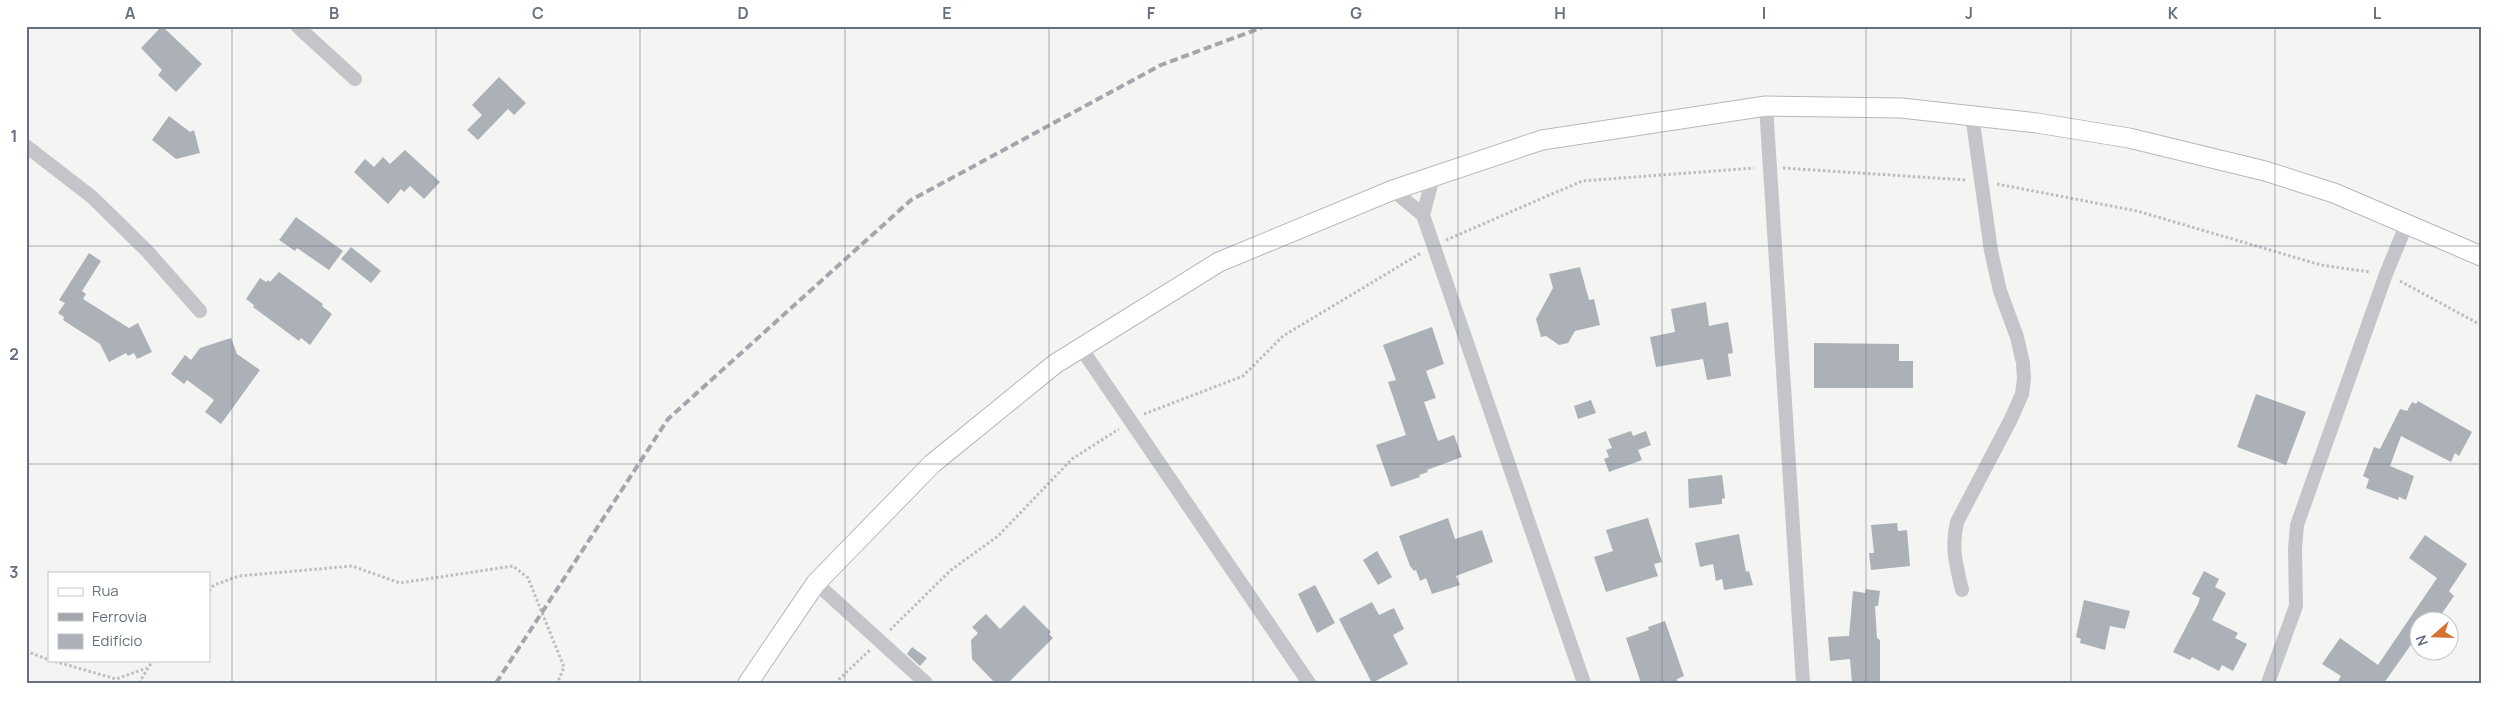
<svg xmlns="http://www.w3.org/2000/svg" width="2507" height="709" font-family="Manrope,sans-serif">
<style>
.building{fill:#acb0b7}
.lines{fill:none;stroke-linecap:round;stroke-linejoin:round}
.secondary-casing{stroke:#b5b8bd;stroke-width:21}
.path{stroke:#bcbdc0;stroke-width:3;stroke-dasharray:2.5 2.5;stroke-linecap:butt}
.street{stroke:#c3c5c9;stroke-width:14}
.secondary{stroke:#fff;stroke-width:19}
.rail{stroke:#a3a7ad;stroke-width:4;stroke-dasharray:8 4;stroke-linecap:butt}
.grid{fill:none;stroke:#667080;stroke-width:1;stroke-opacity:0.55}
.neatline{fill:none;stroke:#667080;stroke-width:2}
.grid-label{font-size:16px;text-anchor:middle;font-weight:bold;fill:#667080}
</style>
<rect width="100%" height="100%" fill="#f4f5f2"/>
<!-- building -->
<path class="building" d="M162,26L202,64L176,92L158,75L162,70L141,48Z
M499,77L526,103L514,115L508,109L478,140L467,130L482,115L472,105Z
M169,116L190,132L194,130L200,153L176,159L152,140Z
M405,150L440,182L424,199L410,186L404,192L401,189L388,204L354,172L365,159L374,167L383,157L390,164Z
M296,217L343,251L329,270L297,248L295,251L279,240Z
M351,247L381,271L371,283L341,259Z
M89,253L101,261L82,291L86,294L83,299L129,328L138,323L152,352L137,359L134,353L128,356L126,353L109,362L100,344L63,320L64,317L58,313L65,303L59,300Z
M1580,267L1589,300L1594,299L1600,325L1575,331L1568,343L1559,345L1546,336L1541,337L1536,319L1553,288L1549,274Z
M279,272L323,304L322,306L332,314L310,345L301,338L299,341L253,307L254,305L246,299L260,278L266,282L268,280L270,282Z
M1706,302L1709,326L1728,322L1733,353L1728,354L1731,376L1707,380L1703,359L1656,367L1650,337L1675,332L1671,309Z
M1432,327L1444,364L1426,371L1436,398L1424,402L1438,441L1454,435L1462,457L1427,470L1428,472L1419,475L1420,477L1391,487L1376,445L1406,435L1388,382L1396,380L1383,345Z
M231,338L237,354L260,370L221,424L205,412L214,400L187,380L184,384L171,374L185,355L191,360L200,348Z
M1814,343L1899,344V361H1913V388H1814Z
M2256,394L2306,412L2286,465L2237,447Z
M1591,400L1596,413L1578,419L1574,406Z
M2418,401L2472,432L2459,456L2455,453L2451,462L2401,436L2390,466L2414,476L2406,500L2399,497L2398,500L2366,488L2369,479L2363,476L2374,447L2380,449L2400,409L2407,411L2412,402L2416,404Z
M1631,431L1633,436L1646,431L1651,445L1638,450L1642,460L1609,472L1604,459L1609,457L1606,450L1612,448L1608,439Z
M1722,475L1725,498L1722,499V504L1689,508L1688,479Z
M1448,518L1455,539L1482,530L1493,562L1456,576L1460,585L1432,594L1426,578L1420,581L1416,570L1414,571L1410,566L1399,536Z
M1648,518L1662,562L1654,564L1658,576L1606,592L1594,557L1613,551L1606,530Z
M1897,523L1898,531L1907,530L1910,566L1871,570L1869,553H1874L1871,525Z
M1739,534L1746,572L1749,571L1753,585L1724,590L1722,579L1716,581L1713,564L1700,567L1695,543Z
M2425,535L2467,564L2449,591L2454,596L2436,622H2420V632L2384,683H2337L2341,676L2322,664L2340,638L2378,665L2437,578L2409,558Z
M1377,551L1392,577L1378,585L1363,560Z
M2204,571L2219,579L2215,587L2226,593L2212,620L2238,633L2235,638L2247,644L2233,671L2222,665L2219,671L2192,657L2190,660L2173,652L2198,604L2200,598L2192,594Z
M1315,585L1335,623L1317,633L1298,594Z
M1866,589L1880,591L1878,606H1875L1877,638L1880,640V683H1852L1850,659L1830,661L1828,637L1849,636L1853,591L1865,593Z
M2084,600L2130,611L2125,629L2110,626L2105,650L2080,643L2081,639L2076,637Z
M1372,602L1379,615L1394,608L1404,629L1393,635L1408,664L1372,683L1339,619Z
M1024,605L1051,632L1049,634L1053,638L1008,683H995L972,659L971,640L978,633L972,627L986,614L1000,629Z
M1665,621L1684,676L1677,679L1678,683H1641L1626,638L1649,630L1648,627Z
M912,647L927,658L920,666L907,654Z"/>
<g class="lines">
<!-- secondary casing -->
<g class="secondary-casing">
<path id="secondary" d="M748,683L816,583L932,464L1055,364L1219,262L1393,190L1542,140L1766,106L1901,108L2037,123L2129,138L2265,171L2334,193L2481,256"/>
</g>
<!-- path -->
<path class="path" d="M1783,168L1966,180
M1997,184L2137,211L2321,265L2370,272
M1446,240L1582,181L1754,168
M2400,281L2481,325
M1144,414L1243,376L1283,336L1421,253
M209,591L214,585L239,576L352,566L400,583L513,566L528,578L564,667L559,679L561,683
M890,630L951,570L998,536L1072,459L1119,429
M26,651L49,660
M50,660L116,679L147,668
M139,683L153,660
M835,683L870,650"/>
<!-- street -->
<path class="street" d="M297,26L355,79
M1766,106L1803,683
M26,146L92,197L148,252L200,311
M1393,190L1423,215L1584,683
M1423,215L1433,177
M1081,348L1309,683
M816,583L926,683
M1962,590C1956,565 1951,546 1957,522L2011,419L2022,394L2024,379L2023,363L2017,337L2000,291L1991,251L1972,115
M2268,683L2296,606L2295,549L2297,525L2386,274L2407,223"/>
<!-- secondary -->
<use href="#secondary" class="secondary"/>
<!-- rail -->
<path class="rail" d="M2476,26L2481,28
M496,683L668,419L911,200L1161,65L1266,26"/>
</g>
<!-- grid -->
<path class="grid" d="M232,26V683M436,26V683M640,26V683M845,26V683M1049,26V683M1253,26V683M1458,26V683M1662,26V683M1866,26V683M2071,26V683M2275,26V683M26,246H2481M26,464H2481"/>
<!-- border -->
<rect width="2507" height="709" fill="none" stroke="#ffffff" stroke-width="55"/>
<!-- legend -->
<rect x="48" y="572" width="162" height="90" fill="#ffffff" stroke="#c2c6cc"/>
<rect x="58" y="588" width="25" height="8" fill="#ffffff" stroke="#c2c6cc"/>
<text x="92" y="596" font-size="15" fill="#667080">Rua</text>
<rect x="58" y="613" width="25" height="8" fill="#a3a7ad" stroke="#c2c6cc"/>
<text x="92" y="622" font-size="15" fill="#667080">Ferrovia</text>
<rect x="58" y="634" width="25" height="15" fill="#acb0b7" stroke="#c2c6cc"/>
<text x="92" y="646" font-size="15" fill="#667080">Edifício</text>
<!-- north arrow -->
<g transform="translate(2434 636) rotate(250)"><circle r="24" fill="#ffffff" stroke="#c2c6cc"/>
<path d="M0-4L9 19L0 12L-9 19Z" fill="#d57332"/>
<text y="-8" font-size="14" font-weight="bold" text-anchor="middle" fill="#667080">N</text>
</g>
<rect x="28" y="28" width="2452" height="654" class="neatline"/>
<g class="grid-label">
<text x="130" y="19">A</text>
<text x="334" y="19">B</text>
<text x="538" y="19">C</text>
<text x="743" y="19">D</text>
<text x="947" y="19">E</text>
<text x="1151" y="19">F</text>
<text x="1356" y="19">G</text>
<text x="1560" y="19">H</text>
<text x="1764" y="19">I</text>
<text x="1969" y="19">J</text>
<text x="2173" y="19">K</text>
<text x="2377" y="19">L</text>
<text x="14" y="142">1</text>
<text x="14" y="360">2</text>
<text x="14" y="578">3</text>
</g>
</svg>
